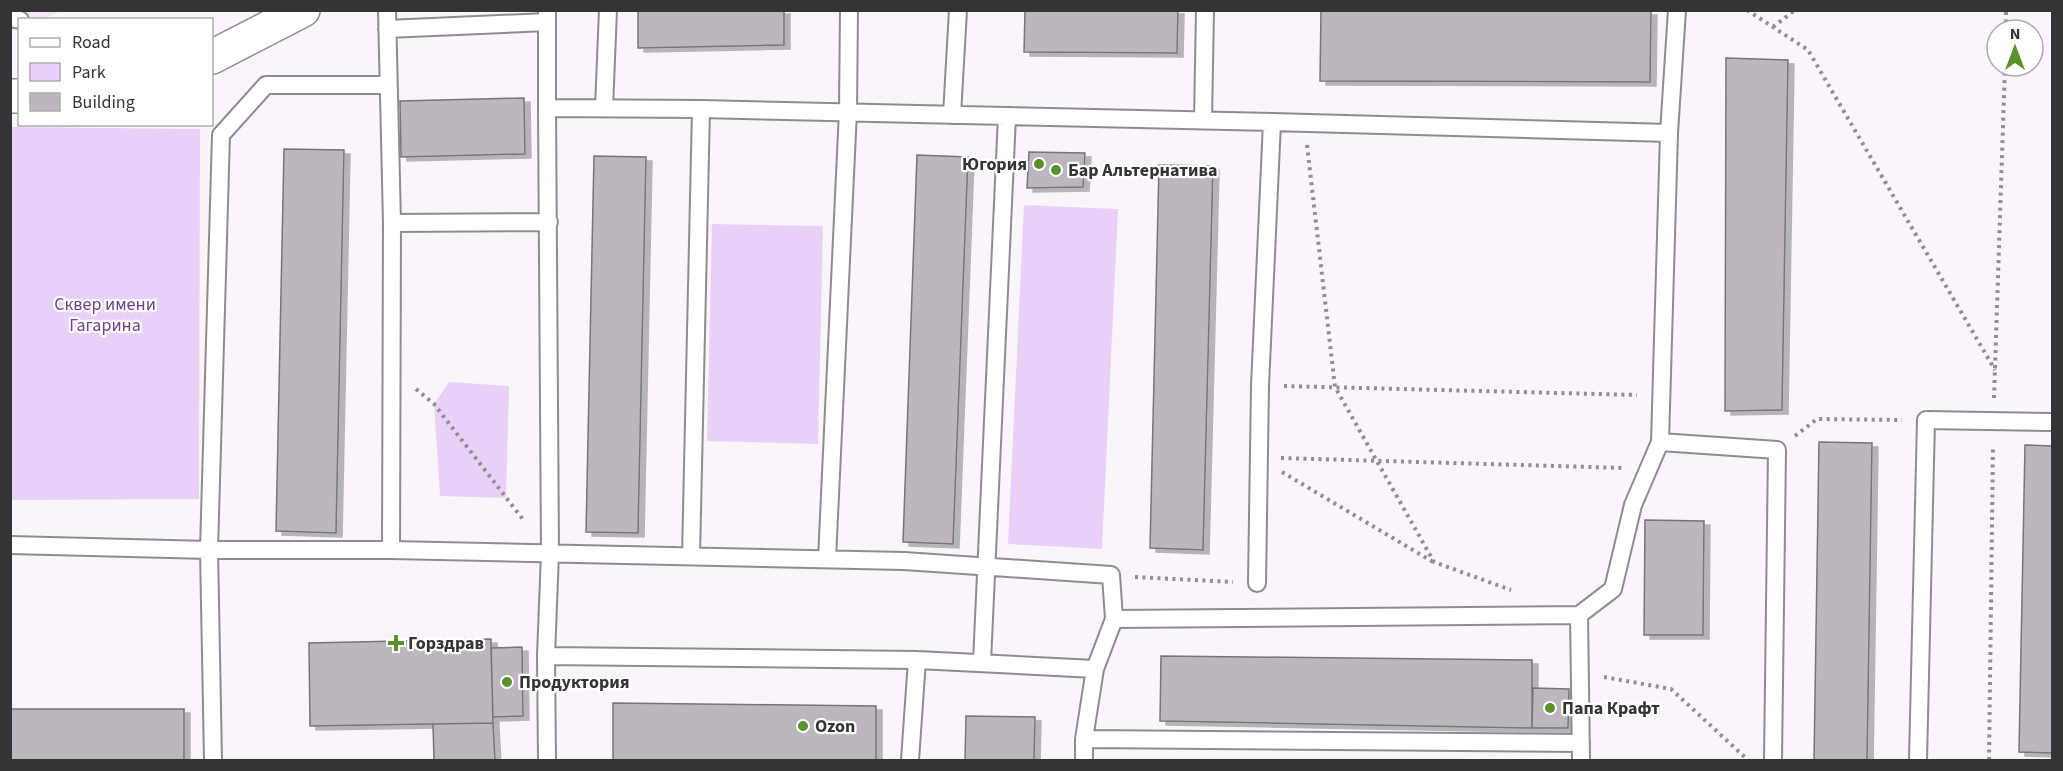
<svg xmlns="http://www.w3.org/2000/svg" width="2063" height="771" font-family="'Source Sans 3',sans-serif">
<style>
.built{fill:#f0e8f4}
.green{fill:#e9d0f7}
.building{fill:#bbb7bd;stroke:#777479;stroke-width:1.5;filter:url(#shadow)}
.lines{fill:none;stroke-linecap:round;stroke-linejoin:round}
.lane-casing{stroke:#8f8c91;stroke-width:20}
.street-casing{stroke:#8f8c91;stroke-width:36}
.path{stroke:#908e92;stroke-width:4;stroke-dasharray:3 4.5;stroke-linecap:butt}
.lane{stroke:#fff;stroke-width:16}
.street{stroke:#fff;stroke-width:33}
.poi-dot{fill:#5b902a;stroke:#fff;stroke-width:2}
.labels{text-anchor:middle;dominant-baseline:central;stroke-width:4.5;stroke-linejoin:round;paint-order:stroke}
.poi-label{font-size:18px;font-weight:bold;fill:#343335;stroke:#fff;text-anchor:start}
.park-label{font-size:18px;fill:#6f3f87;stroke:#fff}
</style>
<defs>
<filter id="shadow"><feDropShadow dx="6" dy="4" stdDeviation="0" flood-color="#0004"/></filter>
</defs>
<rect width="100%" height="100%" fill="#f9f5fb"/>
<!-- built -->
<path class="built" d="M11,11H63L41,19L20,20L19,28L11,32Z"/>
<!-- green -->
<path class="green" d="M11,127L200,129L199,499L11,500Z
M1024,205L1118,209L1102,549L1008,544Z
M712,224L823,226L818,444L707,441Z
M449,382L509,386L506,498L440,496L434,404Z"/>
<!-- building -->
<path class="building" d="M638,10H784V45L638,48Z
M1025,10H1178L1177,53L1024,52Z
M1321,10L1651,11L1650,82L1320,81Z
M1726,58L1788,60L1782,410L1725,411Z
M524,98L525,154L401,157L400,101Z
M284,149L344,150L336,533L276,531Z
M1029,152L1085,153L1083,187L1027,188Z
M917,155L968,157L953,544L903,542Z
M594,156L646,157L638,533L586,532Z
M1159,165L1213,166L1203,550L1150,548Z
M1819,442L1872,443L1867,760H1814Z
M2025,445L2052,446V753L2019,752Z
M1645,520L1704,521L1703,635H1644Z
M491,639L493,723L310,726L309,643Z
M522,647L523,716L493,717L491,648Z
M1161,656L1532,660V728L1160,721Z
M1533,688L1569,689L1568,728H1532Z
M613,703L876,706V760H613Z
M10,709H184V760H10Z
M966,716L1035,717L1034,760H965Z
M493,723L495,760H434L433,724Z"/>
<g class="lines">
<!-- lane casing -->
<g class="lane-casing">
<path id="lane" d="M387,10L392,223L391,550
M547,10V108L701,109
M10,18L20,20
M387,29L547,22
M604,108L608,10
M952,115L958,10
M1203,120L1205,10
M392,223L549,222
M1660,442L1777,450L1773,760
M10,545L209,550H391L904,561L1111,575L1114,619L1095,669L1084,739V760
M691,556L701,109L1272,122
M827,559L848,111L849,10
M1257,583L1260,386L1272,122L1669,133L1677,10
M1114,619L1579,615
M546,656L917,660L1095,669
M982,662L1007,116
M1084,739L1581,743
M213,760L209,550L221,135L266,85H388
M547,760L546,656L550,553L547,108
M910,760L917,660
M1581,760L1579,615L1613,589L1633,505L1660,442L1669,133
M1918,760L1926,420L2052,422"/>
</g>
<!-- street casing -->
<g class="street-casing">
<path id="street" d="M212,57L303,10
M10,96H20"/>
</g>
<!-- path -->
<path class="path" d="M1747,10L1808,50L1995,370
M1773,27L1795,10
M2006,30V10
M1307,145L1335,387L1434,562L1511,590
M1284,386L1637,395
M416,389L434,404L525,522
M1994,398L2005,66
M1795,436L1817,419L1902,420
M1281,458L1624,468
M1282,472L1433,562
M1135,577L1233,582
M1604,677L1671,689L1748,760
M1989,760L1993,445"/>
<!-- lane -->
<use href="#lane" class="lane"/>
<!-- street -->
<use href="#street" class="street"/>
</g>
<!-- markers -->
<g class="poi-dot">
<circle cx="1039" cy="164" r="6"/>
<circle cx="1056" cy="170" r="6"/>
<path d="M393 634h6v6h6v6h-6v6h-6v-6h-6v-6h6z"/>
<circle cx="507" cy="682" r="6"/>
<circle cx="1550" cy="708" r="6"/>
<circle cx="803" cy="726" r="6"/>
</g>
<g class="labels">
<!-- poi labels -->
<g class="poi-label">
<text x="1027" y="164" text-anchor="end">Югория</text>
<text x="1068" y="170">Бар Альтернатива</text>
<text x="408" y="643">Горздрав</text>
<text x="519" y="682">Продуктория</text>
<text x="1562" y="708">Папа Крафт</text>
<text x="815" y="726">Ozon</text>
</g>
<!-- park labels -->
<g class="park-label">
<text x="105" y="304">Сквер имени<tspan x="105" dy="21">Гагарина</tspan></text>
</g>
</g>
<!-- border -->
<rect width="2063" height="771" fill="none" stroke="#343335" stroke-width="24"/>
<!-- legend -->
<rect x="18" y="18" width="195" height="108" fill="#ffffff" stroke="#aeadae" stroke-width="1.5"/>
<rect x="30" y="38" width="30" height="9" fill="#ffffff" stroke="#aeadae" stroke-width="1.5"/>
<text x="72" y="48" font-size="18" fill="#343335">Road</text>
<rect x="30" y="63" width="30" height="18" fill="#e9d0f7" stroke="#aeadae" stroke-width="1.5"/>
<text x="72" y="78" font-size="18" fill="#343335">Park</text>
<rect x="30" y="93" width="30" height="18" fill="#bbb7bd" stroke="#aeadae" stroke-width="1.5"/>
<text x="72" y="108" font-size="18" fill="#343335">Building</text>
<!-- north arrow -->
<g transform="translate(2015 48)"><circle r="28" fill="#ffffff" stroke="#aeadae" stroke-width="1.5"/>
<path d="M0-4.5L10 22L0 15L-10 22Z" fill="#5b902a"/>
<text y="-9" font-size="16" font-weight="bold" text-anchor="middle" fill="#343335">N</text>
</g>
</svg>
